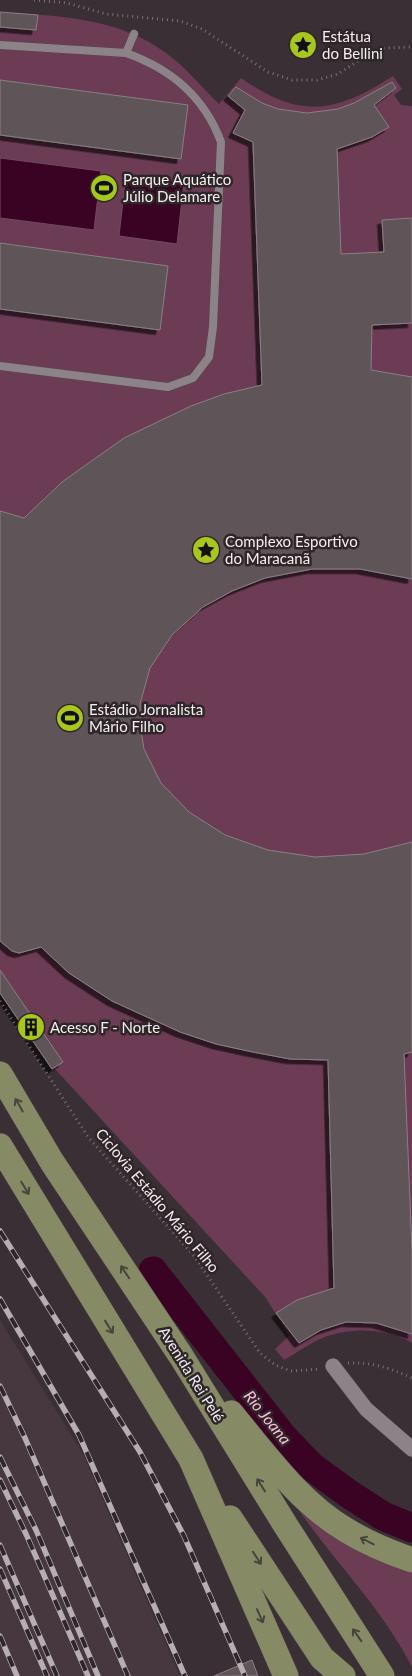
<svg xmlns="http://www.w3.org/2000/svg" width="412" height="1676" font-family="Lato,sans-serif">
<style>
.built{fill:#47373e}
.green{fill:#6c3b54}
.water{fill:#3a0324;stroke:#724a62}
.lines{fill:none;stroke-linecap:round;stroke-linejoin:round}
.river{stroke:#3a0324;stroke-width:29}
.building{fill:#5e5458;stroke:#8b7f84;filter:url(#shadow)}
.lane-casing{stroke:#534b4f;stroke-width:9}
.street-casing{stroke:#534b4f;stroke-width:16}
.primary-casing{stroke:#534b4f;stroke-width:26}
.path{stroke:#7a7176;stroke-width:3;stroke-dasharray:1 4;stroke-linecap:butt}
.lane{stroke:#8d8287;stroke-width:8}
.street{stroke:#8d8287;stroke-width:15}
.primary{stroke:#868b66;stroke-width:25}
.rail-casing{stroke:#b6aeb2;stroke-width:5.5}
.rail{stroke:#2f262a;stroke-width:4;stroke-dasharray:11;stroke-linecap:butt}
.oneway{stroke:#49443c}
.labels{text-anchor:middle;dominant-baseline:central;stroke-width:5;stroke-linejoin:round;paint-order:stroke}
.poi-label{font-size:15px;fill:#f4eef1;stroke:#2f262a;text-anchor:start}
.street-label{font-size:15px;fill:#f4eef1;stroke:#2f262a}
.water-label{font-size:16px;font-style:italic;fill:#ffbcdb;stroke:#2f262a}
</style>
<defs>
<filter id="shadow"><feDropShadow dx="-4.5" dy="4.5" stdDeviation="0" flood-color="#0009"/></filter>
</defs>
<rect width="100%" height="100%" fill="#392f34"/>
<!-- built -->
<path class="built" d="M0,1320L83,1454L180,1676H0Z"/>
<!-- green -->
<path class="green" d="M0,12C57,16 118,17 166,53C186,67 201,87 219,104L241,78C300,119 334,114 393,76L402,89L394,95L401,105L412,106V1343C387,1328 352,1327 325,1337C311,1342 297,1353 284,1360L275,1349L289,1336L266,1298L54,1068L52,1069L0,993Z
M290,1497C332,1532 359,1556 412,1572V1667C380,1604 328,1556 290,1497Z"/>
<!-- water -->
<path class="water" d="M0,158L101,171L94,230L0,218Z
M126,175L184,182L177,244L119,236Z"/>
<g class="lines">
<!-- river -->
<path class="river" d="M153,1271L283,1437L312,1467L349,1494L383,1516L412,1528"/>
</g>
<!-- building -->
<path class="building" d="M0,12L38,15L36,30L0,27Z
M0,80L188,105L181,159L0,135Z
M392,82L396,88L374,105L389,127L372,137L337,149L341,254L384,252L382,220L412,218V323L372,325L371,370L412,377V579L360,569H312L265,578L232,591L203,607L172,635L150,668L140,704L141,731L144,749L161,783L189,812L225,835L268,850L315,857L364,854L412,842V1052L404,1054L412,1251V1334L376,1323L346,1322L321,1330L299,1343L276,1313L297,1300L334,1288L328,1060L290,1059L253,1052L216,1044L180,1032L112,1001L69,973L41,947L19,953L12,951L0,941V511L24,518L62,482L124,438L191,406L224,394L262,385L253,142L233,133L245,110L228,96L236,87L262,103L278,109L307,113L338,109L354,103Z
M0,243L168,266L160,330L0,309Z
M0,970L63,1062L52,1069L0,993Z
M252,1660L258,1676H214Z"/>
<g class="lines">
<!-- lane casing -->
<g class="lane-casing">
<path id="lane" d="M0,45L126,53
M0,366L168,387L193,378L209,357L213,327L221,142C204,96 171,69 126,53L134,34"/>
</g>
<!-- street casing -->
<g class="street-casing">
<path id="street" d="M333,1366L366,1409L412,1449"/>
</g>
<!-- primary casing -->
<g class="primary-casing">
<path id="primary" d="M0,1074L52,1162L181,1356L286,1526L382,1676
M0,1146L191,1459L286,1676
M231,1413C265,1454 300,1503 346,1530C367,1543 389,1552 412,1560
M230,1518L322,1658L343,1676"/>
</g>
<!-- path -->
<path class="path" d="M34,0L67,3L106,14L180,21L202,29L268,72L292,80H317L338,74L369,54L385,48L412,47
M0,1001L88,1137L194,1256L260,1353L275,1365L291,1371L320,1369
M348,1363C372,1362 390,1368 412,1378"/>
<!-- lane -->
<use href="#lane" class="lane"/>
<!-- street -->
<use href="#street" class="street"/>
<!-- primary -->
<use href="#primary" class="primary"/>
<!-- rail casing -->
<g class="rail-casing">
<path id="rail" d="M0,1231L140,1452L184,1536L245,1676
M0,1299L79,1435L185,1676
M0,1386L25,1438L128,1676
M0,1457L36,1530L98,1676
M0,1480L26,1534L88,1676
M0,1545L57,1676
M0,1569L47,1676
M0,1636L17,1676"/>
</g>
<!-- rail -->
<use href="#rail" class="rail"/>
</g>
<!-- one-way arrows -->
<defs><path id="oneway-shaft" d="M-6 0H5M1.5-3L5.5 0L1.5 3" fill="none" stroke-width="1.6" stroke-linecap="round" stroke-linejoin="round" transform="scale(1.25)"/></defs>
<g class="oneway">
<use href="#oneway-shaft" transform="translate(19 1105) rotate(-120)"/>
<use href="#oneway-shaft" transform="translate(25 1188) rotate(59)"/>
<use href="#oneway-shaft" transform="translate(125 1272) rotate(-124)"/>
<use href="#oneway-shaft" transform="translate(109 1327) rotate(58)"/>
<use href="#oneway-shaft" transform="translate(261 1485) rotate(-122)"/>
<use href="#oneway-shaft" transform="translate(367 1541) rotate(-153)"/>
<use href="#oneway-shaft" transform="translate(257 1558) rotate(57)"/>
<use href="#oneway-shaft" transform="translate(260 1616) rotate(66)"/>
<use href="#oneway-shaft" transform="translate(357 1635) rotate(-125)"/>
</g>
<!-- icons -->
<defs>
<g id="sight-disc" transform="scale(1.4375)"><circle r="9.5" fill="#a8c71d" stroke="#2f262a"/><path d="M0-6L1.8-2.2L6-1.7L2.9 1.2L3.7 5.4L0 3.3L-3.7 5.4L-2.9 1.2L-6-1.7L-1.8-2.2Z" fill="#111"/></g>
<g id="stadium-disc" transform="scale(1.4375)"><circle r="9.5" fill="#a8c71d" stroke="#2f262a"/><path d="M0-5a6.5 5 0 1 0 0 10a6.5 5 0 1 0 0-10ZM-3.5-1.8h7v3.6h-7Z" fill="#111"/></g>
<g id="building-disc" transform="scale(1.4375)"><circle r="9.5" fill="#a8c71d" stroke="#2f262a"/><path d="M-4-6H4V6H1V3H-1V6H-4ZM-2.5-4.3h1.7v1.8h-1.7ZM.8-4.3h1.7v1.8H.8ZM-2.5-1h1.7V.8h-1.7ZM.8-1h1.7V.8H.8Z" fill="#111"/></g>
</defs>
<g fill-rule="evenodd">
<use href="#sight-disc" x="303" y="45"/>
<use href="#stadium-disc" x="104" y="188"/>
<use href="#sight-disc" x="206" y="550"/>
<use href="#stadium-disc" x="70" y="718"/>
<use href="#building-disc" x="31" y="1027"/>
</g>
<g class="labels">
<!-- poi labels -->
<g class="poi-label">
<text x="322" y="36">Estátua<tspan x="322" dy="17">do Bellini</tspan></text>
<text x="123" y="179">Parque Aquático<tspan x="123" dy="17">Júlio Delamare</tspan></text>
<text x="225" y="541">Complexo Esportivo<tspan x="225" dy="17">do Maracanã</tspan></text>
<text x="89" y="709">Estádio Jornalista<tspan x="89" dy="17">Mário Filho</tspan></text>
<text x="50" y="1027">Acesso F - Norte</text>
</g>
<!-- street labels -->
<g class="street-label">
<text transform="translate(158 1200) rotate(50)">Ciclovia Estádio Mário Filho</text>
<text transform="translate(192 1374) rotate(58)">Avenida Rei Pelé</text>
</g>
<!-- water labels -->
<g class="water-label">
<text transform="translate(268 1417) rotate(51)">Rio Joana</text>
</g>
</g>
</svg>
